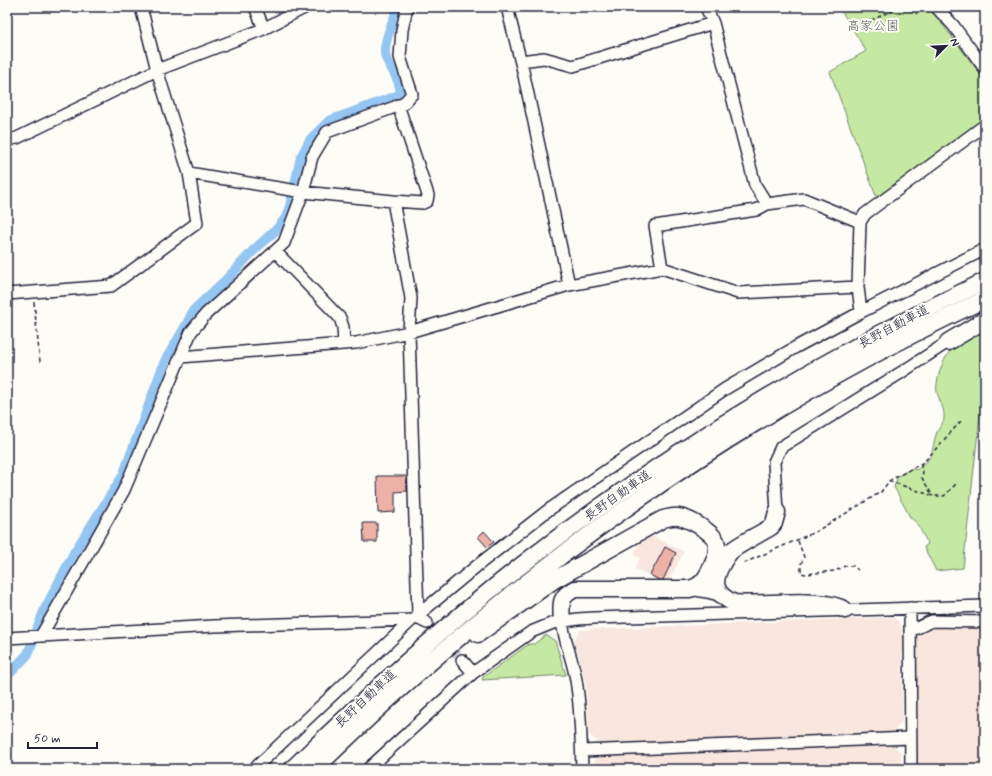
<svg xmlns="http://www.w3.org/2000/svg" width="992" height="776" font-family="Mynerve,'Klee One',sans-serif">
<style>
.built{fill:#f8e6df}
.green{fill:#c5e9a2;stroke:#74866e}
.lines{fill:none;stroke-linecap:round;stroke-linejoin:round}
.canal{stroke:#95c5f1;stroke-width:10}
.building{fill:#ecb2a7;stroke:#22223b}
.minor-tunnel{stroke:#d1d0d1;stroke-width:11;stroke-dasharray:11 5.5;stroke-linecap:butt}
.minor-casing{stroke:#22223b;stroke-width:14}
.highway-casing{stroke:#22223b;stroke-width:19}
.path{stroke:#22223b;stroke-width:1.5;stroke-dasharray:4 3;stroke-linecap:butt}
.minor{stroke:#fdfcf7;stroke-width:11}
.highway{stroke:#fdfcf7;stroke-width:16}
.labels{text-anchor:middle;dominant-baseline:central;stroke-width:4;stroke-linejoin:round;paint-order:stroke}
.park-label{font-size:13px;fill:#535e5a;stroke:#fdfcf7}
.street-label{font-size:13px;fill:#22223b;stroke:#fdfcf7}
</style>
<rect width="100%" height="100%" fill="#fdfcf7"/>
<filter id="ink" filterUnits="userSpaceOnUse"><feTurbulence type="fractalNoise" baseFrequency=".025" numOctaves="2"/><feDisplacementMap in="SourceGraphic" scale="8" xChannelSelector="R" yChannelSelector="G"/><feConvolveMatrix kernelMatrix="1 2 1 2 8 2 1 2 1" color-interpolation-filters="sRGB"/></filter>
<g filter="url(#ink)">
<!-- built -->
<path class="built" d="M650,537H654L684,552L667,583L635,569L640,558L634,555L641,538Z
M893,617L899,622L902,629V721L893,732L601,745L589,734L586,684L574,640L580,630Z
M934,625L985,626V769H917L916,635L923,634Z
M892,745L901,753V769H591L590,767L600,756Z"/>
<!-- green -->
<path class="green" d="M839,7H929L985,80V104L982,121L877,199L830,72L866,51Z
M985,327V368L963,568L936,571L924,547L928,544L917,523L910,517L894,487L898,476L912,468L916,470C935,459 931,449 937,432C939,427 944,423 944,418C945,408 939,401 937,392C935,384 941,366 945,359C952,344 971,336 985,327Z
M546,635L555,641L566,675L482,680L483,677L529,644H534Z"/>
<g class="lines">
<!-- canal -->
<path class="canal" d="M7,675L12,671L28,654L45,609L74,553L123,476L165,361L187,324L193,311L226,280L254,250L277,229L288,215L301,157L310,140L329,121L397,96L401,92C399,77 392,71 386,58C381,45 394,21 398,7"/>
</g>
<!-- building -->
<path class="building" d="M377,476H406L407,491L395,492V512L378,513Z
M363,523H377V542H364Z
M484,531L494,542L487,547L478,537Z
M665,547L676,553L663,580H659L650,575Z"/>
<g class="lines">
<!-- minor-tunnel -->
<path class="minor-tunnel" d="M427,623L462,660"/>
<!-- minor casing -->
<g class="minor-casing">
<path id="minor" d="M141,7L157,70L189,173L303,192L393,201L411,298L409,332L418,615
M255,7L264,29
M507,7L523,71L569,285
M706,7L713,23L755,185L767,204
M936,7L953,25L985,69
M521,61L544,58L573,66L713,23
M7,140L17,138L157,70L261,30L306,7
M393,201L423,203L427,201L428,195L398,105
M275,251L340,318L343,327L344,344
M662,268L655,226L756,210L767,204L804,199L860,222
M7,294L111,286L197,223L189,173
M861,312L858,287L860,222L865,214L985,125
M180,357L356,343L409,332L569,285L662,268L738,293L858,287
M777,512L774,462L781,447L902,372L948,342
M690,589L707,592L723,596
M910,608L911,769
M417,618L427,623
M562,621C564,641 573,660 576,680C581,709 581,740 582,769
M910,630C922,628 922,624 932,621L985,622
M41,636L124,490L191,332L206,314L284,243L303,192L312,157L327,132L403,104L412,94L400,57L402,30L407,7
M7,638L214,626L412,620
M462,660L473,673
M582,751L910,738
M254,769L412,620L417,618L418,615L478,565L547,511L725,389L796,347L861,312L985,249
M368,769L473,673L521,639L531,632L553,623L578,619L594,618L985,606"/>
</g>
<!-- highway casing -->
<g class="highway-casing">
<path id="highway" d="M948,342L985,320
M777,512L774,523L771,527C758,535 743,542 731,551C727,555 725,559 722,564C712,582 714,594 734,603C763,606 823,596 845,610
M478,634L554,580L663,519C668,518 673,516 678,517C689,518 712,532 716,541C719,551 715,560 711,568C706,579 702,585 690,589H575C559,596 561,605 562,621
M292,769C370,693 450,620 536,554C675,448 826,356 985,281
M315,769C374,711 435,656 500,604C647,484 813,380 985,299"/>
</g>
<!-- path -->
<path class="path" d="M912,7L917,14
M852,29L900,7
M34,302L40,362
M920,464L923,471L922,478L933,496
M889,481L933,496H944L957,483
M798,541L804,557L801,564V573L806,574L835,571L847,565L853,566L858,570
M744,563L815,532L881,492L889,481L924,462L961,421"/>
<!-- minor -->
<use href="#minor" class="minor"/>
<!-- highway -->
<use href="#highway" class="highway"/>
</g>
</g>
<g class="labels">
<!-- park labels -->
<g class="park-label">
<text x="873" y="26">高家公園</text>
</g>
<!-- street labels -->
<g class="street-label">
<text transform="translate(894 327) rotate(-28)">長野自動車道</text>
<text transform="translate(618 496) rotate(-35)">長野自動車道</text>
<text transform="translate(366 699) rotate(-43)">長野自動車道</text>
</g>
</g>
<!-- margin -->
<rect width="992" height="776" fill="none" stroke="#fdfcf7" stroke-width="24"/>
<rect x="12" y="12" width="968" height="752" fill="none" stroke="#22223b" stroke-width="1.5" filter="url(#ink)"/>
<!-- north arrow -->
<g transform="translate(946 46) rotate(66)" stroke="#fdfcf7" stroke-width="3" paint-order="stroke">
<path d="M0-3L7 15L0 10L-7 15Z" fill="#22223b"/>
<text y="-6" font-size="11" font-weight="bold" text-anchor="middle" fill="#22223b">N</text>
</g>
<!-- scale -->
<path d="M28 742v6h69v-6" fill="none" stroke="#22223b" stroke-width="2"/>
<text x="34" y="742" font-size="12" fill="#22223b" stroke="#fdfcf7" stroke-width="3" paint-order="stroke">50 m</text>
</svg>
